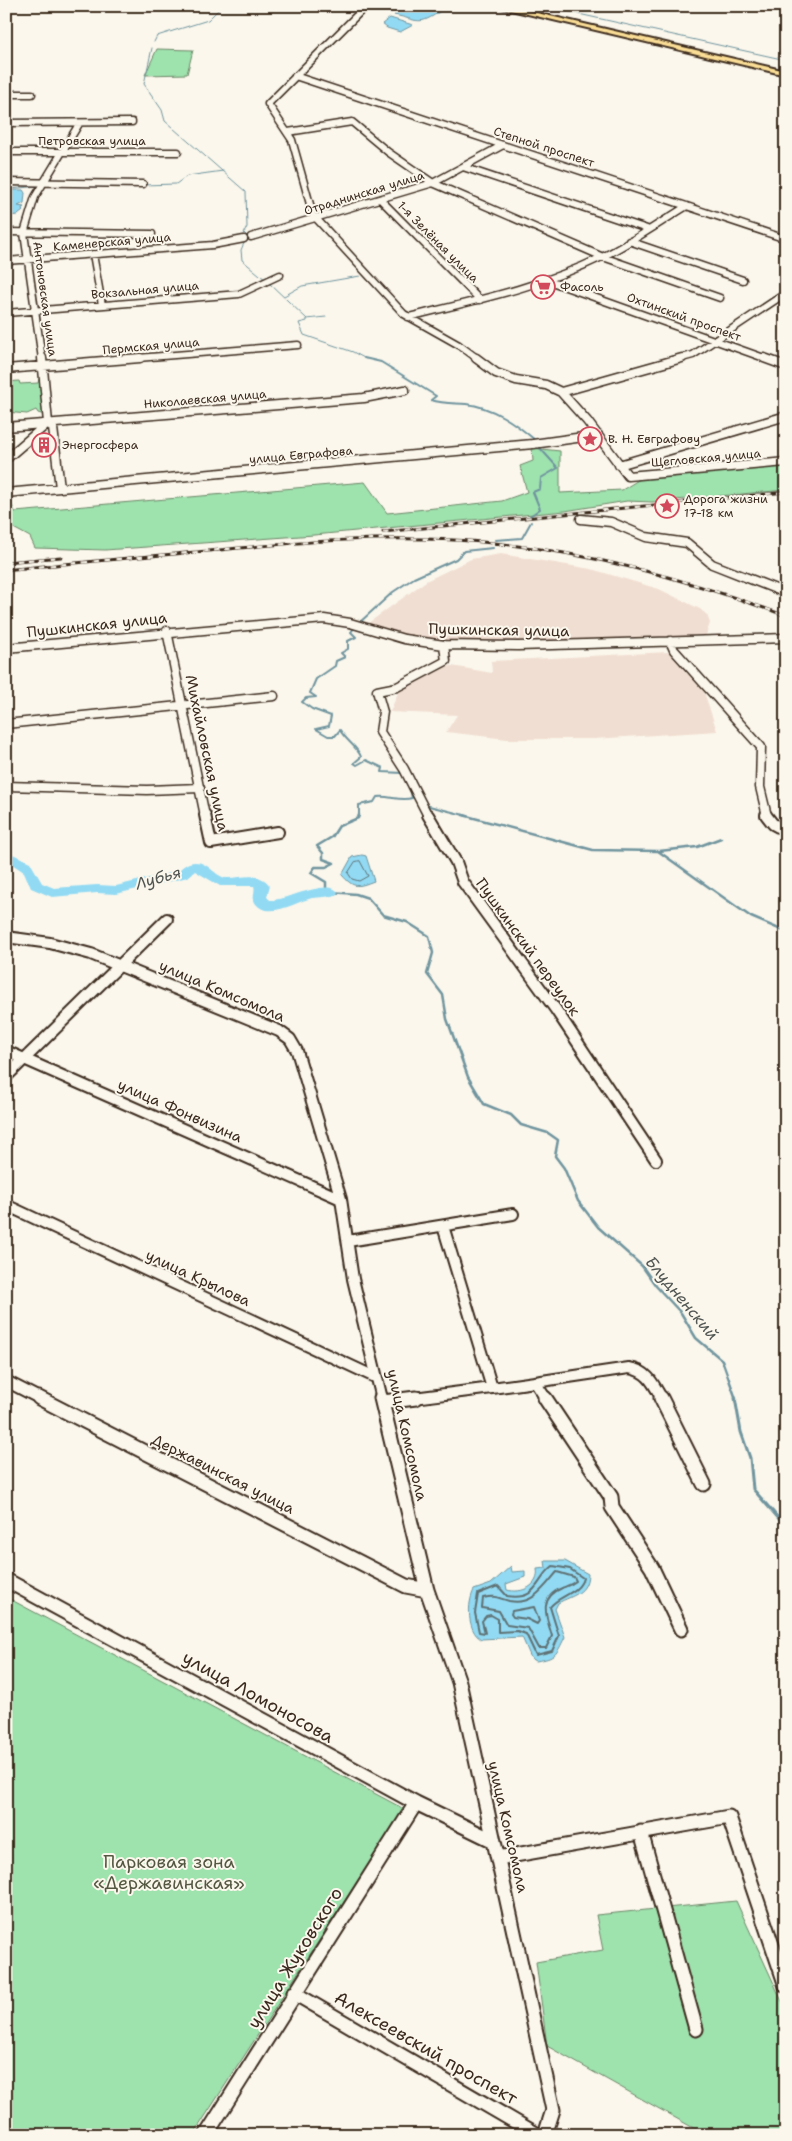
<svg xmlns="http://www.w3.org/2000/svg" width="792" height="2141" font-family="'Shantell Sans',sans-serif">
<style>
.built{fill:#f1ded2}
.green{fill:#9ee2ae;stroke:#6c8666}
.water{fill:#92daf3;stroke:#6f949e}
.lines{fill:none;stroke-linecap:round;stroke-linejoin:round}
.shore-far1{stroke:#5e7073;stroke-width:1}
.shore{stroke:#5e7073;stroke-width:2}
.stream-far3{stroke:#6f949e;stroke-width:1}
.stream-far2{stroke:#6f949e;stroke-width:2}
.stream-far1{stroke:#6f949e;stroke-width:2.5}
.stream{stroke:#6f949e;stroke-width:3}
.river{fill:#92daf3;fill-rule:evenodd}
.minor-far3-casing{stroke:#3b2a1e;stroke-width:9}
.minor-far2-casing{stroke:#3b2a1e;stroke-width:11}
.minor-far1-casing{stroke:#3b2a1e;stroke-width:14}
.minor-casing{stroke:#3b2a1e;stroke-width:17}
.major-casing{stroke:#3b2a1e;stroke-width:4}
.minor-far3{stroke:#fbf7ec;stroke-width:6}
.minor-far2{stroke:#fbf7ec;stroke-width:8}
.minor-far1{stroke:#fbf7ec;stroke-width:10}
.minor{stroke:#fbf7ec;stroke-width:13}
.major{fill:#fbde96;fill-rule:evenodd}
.rail-casing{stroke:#3b2a1e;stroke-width:3}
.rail{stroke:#fbf7ec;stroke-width:2;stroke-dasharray:5.5;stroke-linecap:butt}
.labels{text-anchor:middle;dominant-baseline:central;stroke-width:4;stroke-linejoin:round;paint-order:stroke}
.far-street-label{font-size:12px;fill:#3b2a1e;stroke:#fbf7ec}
.far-poi-label{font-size:12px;fill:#3b2a1e;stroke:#fbf7ec;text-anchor:start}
.street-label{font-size:15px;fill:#3b2a1e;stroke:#fbf7ec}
.water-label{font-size:16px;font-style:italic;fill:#515653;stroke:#fbf7ec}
.near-street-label{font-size:18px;fill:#3b2a1e;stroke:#fbf7ec}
.near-park-label{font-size:18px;fill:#545842;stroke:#fbf7ec}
</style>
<rect width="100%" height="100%" fill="#fbf7ec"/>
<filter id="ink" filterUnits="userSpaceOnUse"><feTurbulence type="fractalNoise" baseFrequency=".02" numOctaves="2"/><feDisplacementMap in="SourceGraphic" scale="10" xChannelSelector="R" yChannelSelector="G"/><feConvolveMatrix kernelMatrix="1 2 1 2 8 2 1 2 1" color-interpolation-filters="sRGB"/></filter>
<g filter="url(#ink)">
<!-- built -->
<path class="built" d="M501,554L591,569L659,589L700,609L707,615L710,623L706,635L578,641L442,642L409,637L367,624L426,581L471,559Z
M668,652L704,692L717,731L594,739H507L446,732L457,715L390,712L399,690L436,668L452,666L492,673L491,661Z"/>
<!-- green -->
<path class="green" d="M157,49L193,50L187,74L145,75Z
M39,379L45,415L38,413L36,410L27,414L6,412V382L19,381L20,384L38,383Z
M532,448L560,451V493L622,490L640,479L786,465V490L652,502L627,501L565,511L314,535L105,550L35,548L30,537L6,524V506L12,505L15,512L365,482L387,513L502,501L527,492L520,466L533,461Z
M6,1597L404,1809L193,2135H6Z
M736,1901L786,2010V2133L783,2135H706L547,2046L536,1962L603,1950L596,1915Z"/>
<!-- water -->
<path class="water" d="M406,6H427L442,10C418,27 419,20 394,15Z
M390,18L413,25L400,32L387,28L382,24Z
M6,190H23L25,193L24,203L18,206L24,207L22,208L23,211L18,215L6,216Z
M362,855L366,856L374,881C358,887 354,889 342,875L352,857Z
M545,1561H565L588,1574C587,1594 573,1595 558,1603L555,1609L565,1637C556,1655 556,1658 536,1661L531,1658L522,1637L481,1639C467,1631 467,1603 474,1590L491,1584L511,1566L512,1572L525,1571V1577L506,1584L507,1590C522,1594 540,1586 537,1569L546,1568Z"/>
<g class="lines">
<!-- shore-far1 -->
<path class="shore-far1" d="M360,861L368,876L359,881L352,879L348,873L355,862Z"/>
<!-- shore -->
<path class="shore" d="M553,1566L570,1569L583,1578C579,1594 559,1595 550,1607L559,1636L552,1651L536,1655L526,1634L517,1631L498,1632V1619L491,1615L486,1616L482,1621L485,1633L479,1632L475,1613L478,1594L498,1586L507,1596C538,1601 535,1580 553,1566Z
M557,1572L574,1577L576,1581C571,1585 567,1586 562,1588C538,1598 546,1616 552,1636L546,1648H539L528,1628L507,1625L499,1611L482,1608L483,1598C497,1595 497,1598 509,1601C533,1606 544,1587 557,1572Z
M534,1607L539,1621L537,1624L527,1619L513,1617L511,1614L512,1611Z"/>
<!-- stream-far3 -->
<path class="stream-far3" d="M546,6L550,7
M556,9L786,60
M154,42L157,36L208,20L222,6
M152,48L144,84L162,110L165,121L246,192L247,227L244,233L247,236L241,250L242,260L266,280
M144,185L176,184L187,176L223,171
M11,189L38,186
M269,283L307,319V321L299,323L304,335L353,352L366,359
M284,296L302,286L360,276
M307,319L326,317"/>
<!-- stream-far2 -->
<path class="stream-far2" d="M364,358L381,362L436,396L431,400C443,404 454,403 466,404C493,407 515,423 535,440
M530,516L540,509L533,492L540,489L541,478L558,468L539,447
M495,540L522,538L531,522
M359,623L393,592L414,578L456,559L464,551L493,548
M355,627L351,632L356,637L348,641V649L341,653L345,657L336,661L335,666L316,679L310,693L316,697L306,698L302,702L312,709L331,716L329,726L316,729L328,736H335L340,730C345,740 358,747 361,757L354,763L357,765L366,760L383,768L382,772L403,773
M429,806L468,816
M359,816V805L374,802L377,797C389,795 400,802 412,798L410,788"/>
<!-- stream-far1 -->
<path class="stream-far1" d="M359,815L358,818L339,826L332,837L317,846L323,853V859L334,863L326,867H315L311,873L326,882V889L331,892L356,894L368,898L383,915L407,922L429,936L433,953L427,974L443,995L447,1019L468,1077L484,1104L511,1115L521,1125L548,1133L558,1140L555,1156L564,1168L578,1201L598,1227L642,1266L656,1286L681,1313L696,1338L722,1360L736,1399
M463,815L593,850L658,851L751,917L786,932
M659,851L697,847L721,838"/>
<!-- stream -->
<path class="stream" d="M735,1398L741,1432L750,1458L753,1489L786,1527"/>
<!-- river -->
<path class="river" d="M6,851L30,862L42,883L54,888L97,885L116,886L178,871C183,866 188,862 195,862C208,862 215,876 226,878C241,879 259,870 270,886L267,897L270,900C285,901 328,878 338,892L336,895C328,897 320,897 312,898C298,901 269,920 256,904C251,898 256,891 254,886H220L195,871L188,877L116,894L97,893L52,897L31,888L24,872L6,860Z"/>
<!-- minor-far3 casing -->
<g class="minor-far3-casing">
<path id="minor-far3" d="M366,6L268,104L292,140L313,215L404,314L459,345L478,359
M295,76L786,239
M6,94H32
M6,123L132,122
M288,132L352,122L388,152L433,183L603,257L720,298
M6,152H178
M463,167L647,229
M6,182L143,184
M381,200L480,300
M6,232L152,234
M251,237L433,183L503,145
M629,241L743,280
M93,254L102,305
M6,261L213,245L244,239
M546,280L767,359
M6,313L239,294L280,275
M408,317C474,301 541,287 602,257C631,243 659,223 687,206
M42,359L24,233L35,197L79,124
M125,359L298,345
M678,359L693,355L786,293"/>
</g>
<!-- minor-far2 casing -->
<g class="minor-far2-casing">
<path id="minor-far2" d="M42,358L48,423L53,428L60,488
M476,358L496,373L516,380L546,385L561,392L587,421L628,476L786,462
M764,358L786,366
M6,369L140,358
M561,392L682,358
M6,427L364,398L405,390
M6,459L48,423
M619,465L786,416
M6,493L533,444L598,435
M581,519L611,522L646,537L687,543L712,564L786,593
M167,631L205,816
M670,641L674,650L761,747L760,787L767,816
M6,648L324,619L350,623L404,639L444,645L518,646L786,638
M6,724L274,696
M6,786L147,790L200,788
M428,816L404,769L380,732L383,712L377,691L397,687L446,661L444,645"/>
</g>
<!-- minor-far1 casing -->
<g class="minor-far1-casing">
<path id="minor-far1" d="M205,815L211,843L278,832
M428,815L456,862L463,882L556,1010L656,1160
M766,815L773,824L786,831
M6,937L50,943L91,954L279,1031L290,1039L297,1051L341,1199L353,1279L382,1399
M6,1051L341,1199
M6,1077L167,919
M6,1205L377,1378
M443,1226L492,1388L535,1382L546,1399
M348,1241L513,1214
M6,1381L41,1399
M535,1382L629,1368C648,1371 653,1383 662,1399
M406,1399L492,1388"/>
</g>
<!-- minor casing -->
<g class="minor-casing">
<path id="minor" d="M39,1398L406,1586L427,1590
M381,1398L427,1590L459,1682L553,2110L545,2135
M545,1398L611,1497L612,1507L652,1568L681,1629
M661,1398L704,1484
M383,1402L416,1398
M6,1580L416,1803L494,1841
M641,1832L696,2029
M498,1858L729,1817L786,1986
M294,1993L538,2135
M206,2135L416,1803"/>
</g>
<!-- major casing -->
<g class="major-casing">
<path id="major" d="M494,6H507L786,71V75Z"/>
</g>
<!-- minor-far3 -->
<use href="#minor-far3" class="minor-far3"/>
<!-- minor-far2 -->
<use href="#minor-far2" class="minor-far2"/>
<!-- minor-far1 -->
<use href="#minor-far1" class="minor-far1"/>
<!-- minor -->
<use href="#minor" class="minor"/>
<!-- major -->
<use href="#major" class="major"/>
<!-- rail casing -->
<g class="rail-casing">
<path id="rail" d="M383,532L786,492
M6,562L61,557
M6,570C73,563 141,557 208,551C299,542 390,534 482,542C587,551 688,579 786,616"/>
</g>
<!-- rail -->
<use href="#rail" class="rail"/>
</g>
</g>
<!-- icons -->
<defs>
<g id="supermarket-ring" transform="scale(1.25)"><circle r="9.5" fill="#fbf7ec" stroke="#d1495b" stroke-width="1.5"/><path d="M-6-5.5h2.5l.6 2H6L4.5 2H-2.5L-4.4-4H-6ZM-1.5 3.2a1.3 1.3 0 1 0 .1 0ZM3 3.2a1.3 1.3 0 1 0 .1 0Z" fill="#d1495b"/></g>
<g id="sight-ring" transform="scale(1.25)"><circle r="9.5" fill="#fbf7ec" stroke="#d1495b" stroke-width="1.5"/><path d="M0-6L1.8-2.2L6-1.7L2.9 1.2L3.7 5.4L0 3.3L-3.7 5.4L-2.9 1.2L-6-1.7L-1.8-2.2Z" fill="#d1495b"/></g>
<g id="building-ring" transform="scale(1.25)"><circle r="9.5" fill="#fbf7ec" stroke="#d1495b" stroke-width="1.5"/><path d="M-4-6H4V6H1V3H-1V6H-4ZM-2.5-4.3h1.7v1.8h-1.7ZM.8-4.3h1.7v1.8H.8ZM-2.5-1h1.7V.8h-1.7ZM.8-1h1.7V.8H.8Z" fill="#d1495b"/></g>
</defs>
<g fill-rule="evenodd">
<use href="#supermarket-ring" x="543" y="287"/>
<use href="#sight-ring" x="590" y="439"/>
<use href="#building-ring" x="44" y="445"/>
<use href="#sight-ring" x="667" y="506"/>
</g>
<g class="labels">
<!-- far-street labels -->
<g class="far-street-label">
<text x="92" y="141">Петровская улица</text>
<text transform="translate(544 147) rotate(18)">Степной проспект</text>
<text transform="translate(364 193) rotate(-17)">Отраднинская улица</text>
<text transform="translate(112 242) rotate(-5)">Каменерская улица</text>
<text transform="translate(438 242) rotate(45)">1-я Зелёная улица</text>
<text transform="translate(145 290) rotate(-5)">Вокзальная улица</text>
<text transform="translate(45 299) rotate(82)">Антоновская улица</text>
<text transform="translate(684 317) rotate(20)">Охтинский проспект</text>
<text transform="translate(151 346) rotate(-5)">Пермская улица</text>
<text transform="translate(205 399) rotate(-5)">Николаевская улица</text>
<text transform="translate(301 455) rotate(-5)">улица Евграфова</text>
<text transform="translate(706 458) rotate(-5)">Щегловская улица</text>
</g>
<!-- far-poi labels -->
<g class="far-poi-label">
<text x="560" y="287">Фасоль</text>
<text x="608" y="439">В. Н. Евграфову</text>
<text x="62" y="445">Энергосфера</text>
<text x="684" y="499">Дорога жизни<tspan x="684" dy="14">17-18 км</tspan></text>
</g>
<!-- street labels -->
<g class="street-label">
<text transform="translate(97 625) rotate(-6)">Пушкинская улица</text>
<text transform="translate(499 630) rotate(1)">Пушкинская улица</text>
<text transform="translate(207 753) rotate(78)">Михайловская улица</text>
<text transform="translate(528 947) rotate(54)">Пушкинский переулок</text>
<text transform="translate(222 991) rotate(23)">улица Комсомола</text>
<text transform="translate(180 1111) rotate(24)">улица Фонвизина</text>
<text transform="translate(198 1278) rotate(25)">улица Крылова</text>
<text transform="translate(407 1435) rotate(77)">улица Комсомола</text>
<text transform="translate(223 1474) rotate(27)">Державинская улица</text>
<text transform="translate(508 1827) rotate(77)">улица Комсомола</text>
</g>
<!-- water labels -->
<g class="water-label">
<text transform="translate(158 878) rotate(-16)">Лубья</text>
<text transform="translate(682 1298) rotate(50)">Блудненский</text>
</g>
<!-- near-street labels -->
<g class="near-street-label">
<text transform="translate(258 1697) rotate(29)">улица Ломоносова</text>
<text transform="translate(295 1958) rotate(-58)">улица Жуковского</text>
<text transform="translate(426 2048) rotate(30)">Алексеевский проспект</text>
</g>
<!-- near-park labels -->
<g class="near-park-label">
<text x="169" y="1862">Парковая зона<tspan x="169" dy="21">«Державинская»</tspan></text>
</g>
</g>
<!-- margin -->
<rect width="792" height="2141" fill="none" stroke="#fbf7ec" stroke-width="25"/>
<rect x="12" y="12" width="767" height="2116" fill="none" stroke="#3b2a1e" stroke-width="2" filter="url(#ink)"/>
</svg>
